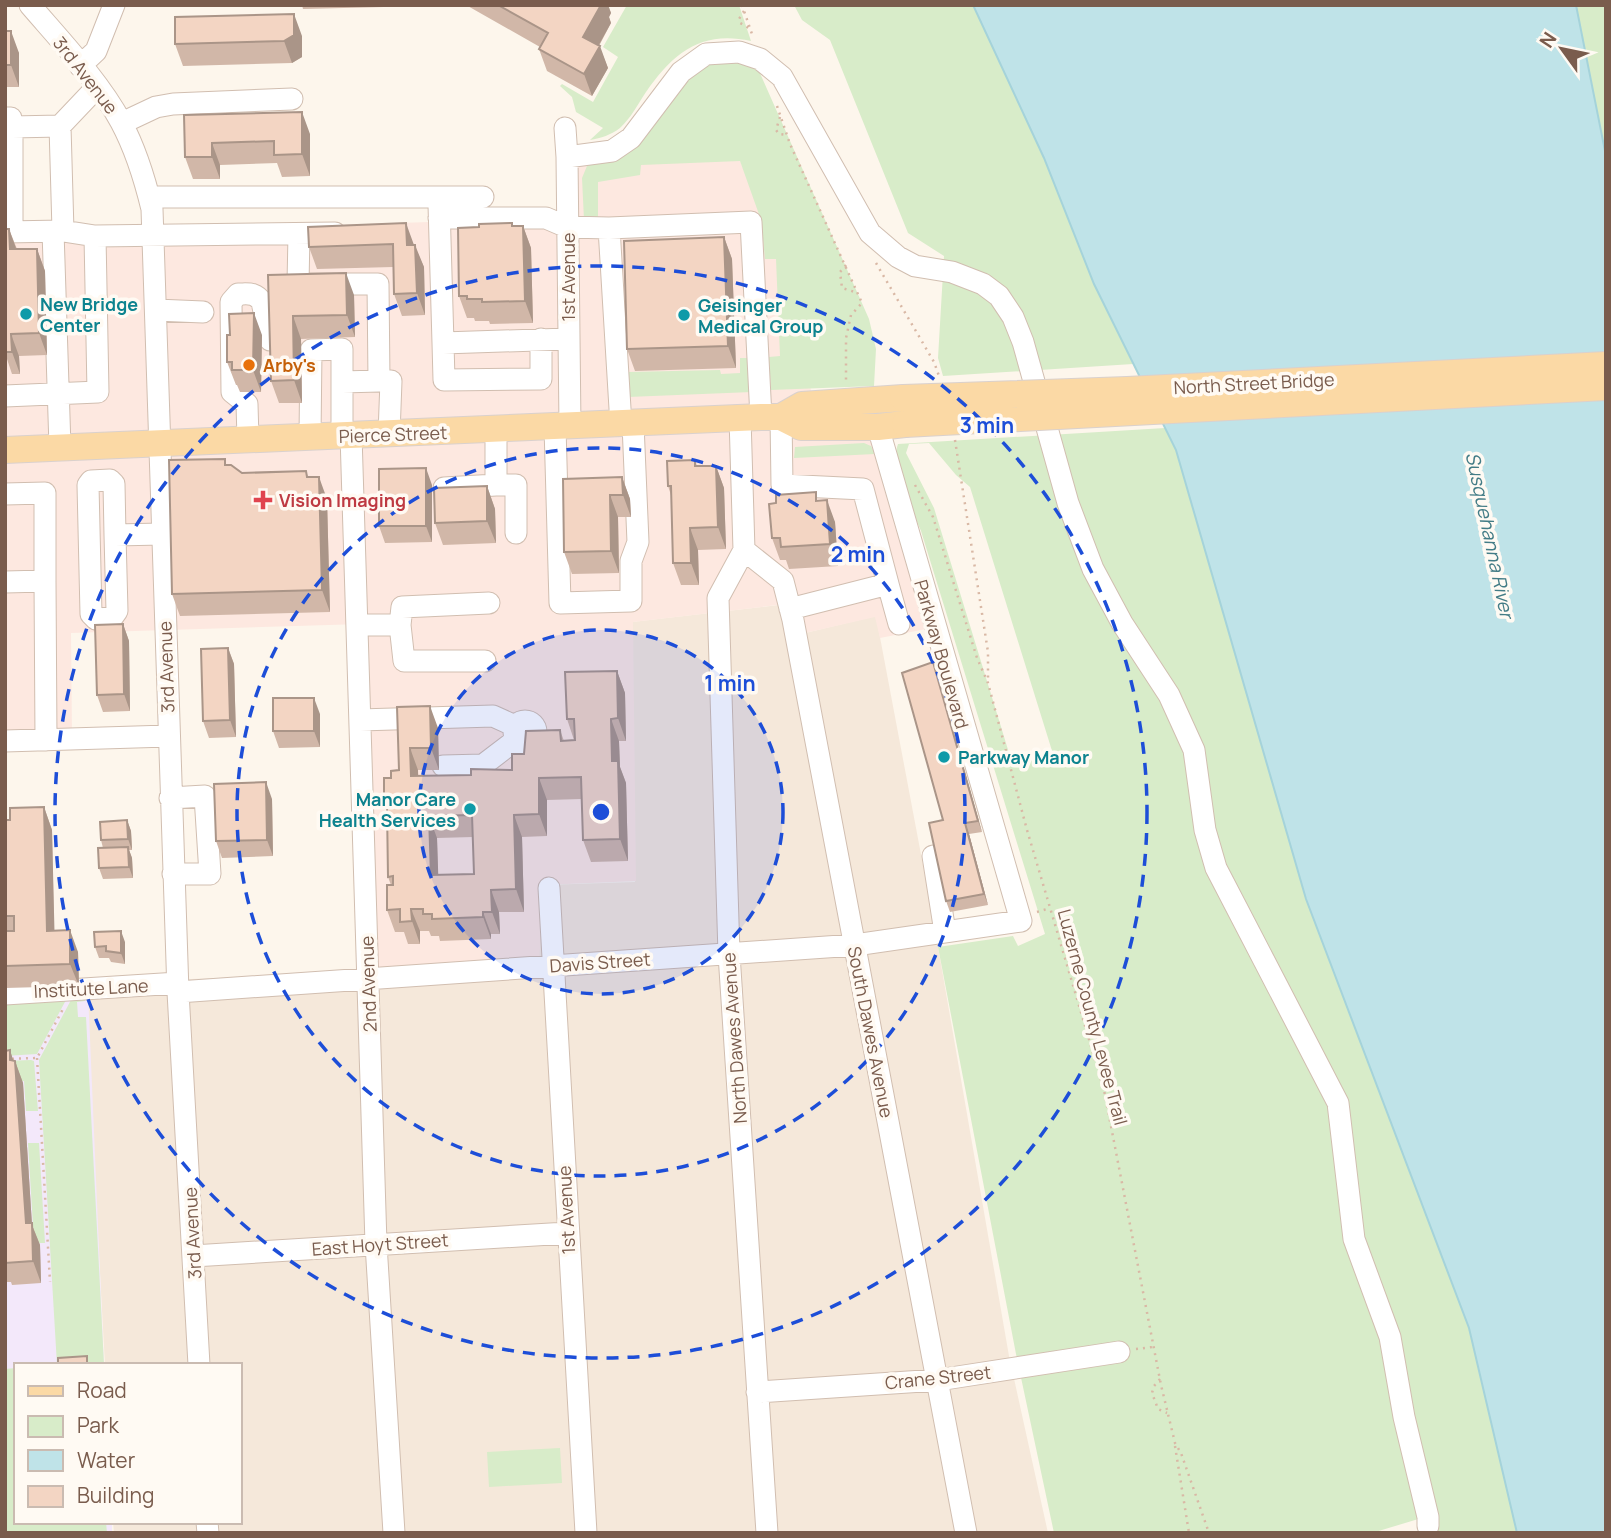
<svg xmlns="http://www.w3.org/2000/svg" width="1611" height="1538" font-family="Manrope,sans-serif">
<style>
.residential{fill:#f5e8da}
.commercial{fill:#fde8e0}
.education{fill:#f3e8fa}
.green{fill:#d8ecc9;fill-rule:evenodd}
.water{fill:#bfe3e8;stroke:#a5d3da;stroke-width:2}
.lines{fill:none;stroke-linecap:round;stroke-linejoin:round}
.minor-casing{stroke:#d1beb0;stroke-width:23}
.major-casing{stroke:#dad1cd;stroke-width:28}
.path{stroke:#d9b8a5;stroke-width:2.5;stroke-dasharray:2 5;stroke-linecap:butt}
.minor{stroke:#fff;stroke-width:21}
.major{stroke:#fbd9a5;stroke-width:26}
.major-bridge-casing{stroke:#dad1cd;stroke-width:28;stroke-linecap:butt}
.major-bridge{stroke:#fbd9a5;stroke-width:26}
.wall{fill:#d1b7a8;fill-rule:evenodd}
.shaded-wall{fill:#aa9588}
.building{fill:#f3d5c3;stroke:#aa9588;stroke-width:2;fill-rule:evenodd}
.ring{fill:none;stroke:#1d4ed8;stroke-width:3.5;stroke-dasharray:12 9}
.culture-dot{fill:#0f9aa8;stroke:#fffaf3;stroke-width:2.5}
.food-dot{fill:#e8710a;stroke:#fffaf3;stroke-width:2.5}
.health-dot{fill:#e0444e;stroke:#fffaf3;stroke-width:2.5}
.labels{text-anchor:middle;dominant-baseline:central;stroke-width:7;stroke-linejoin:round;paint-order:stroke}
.street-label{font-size:18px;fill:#7a5c4d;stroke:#fffaf3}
.culture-label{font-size:18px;font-weight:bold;fill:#0d838f;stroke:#fffaf3;text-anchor:start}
.food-label{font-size:18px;font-weight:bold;fill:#c56008;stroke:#fffaf3;text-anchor:start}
.health-label{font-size:18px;font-weight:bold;fill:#be3a42;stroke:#fffaf3;text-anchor:start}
.water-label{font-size:19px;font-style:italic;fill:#437c86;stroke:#fffaf3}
.centre{fill:#1d4ed8;stroke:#fffaf3;stroke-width:3.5}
.ring-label{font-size:21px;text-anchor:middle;font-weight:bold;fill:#1d4ed8;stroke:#fffaf3;stroke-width:7;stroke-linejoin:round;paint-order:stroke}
</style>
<rect width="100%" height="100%" fill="#fdf6ec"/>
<!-- residential -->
<path class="residential" d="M796,603L805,633L876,616L933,918L1009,1356L1048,1533H114L113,1522H240V1365H105L85,998L87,983L372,972L544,885L635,882L632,622Z"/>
<!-- commercial -->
<path class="commercial" d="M733,142L807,336L811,393L869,433L926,629L880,638L875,617L805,633L795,603L633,622L636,881L544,885L539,963L372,972L362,624L71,633L72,736L5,737V235L563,218L564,149Z"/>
<!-- education -->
<path class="education" d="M88,992L104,1365H16V1522H112V1533H5V995Z"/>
<!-- green -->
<path class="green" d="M627,5H739L751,41C701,30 673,53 646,92C638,104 631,118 620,128C611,135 601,138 590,140L603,128L576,112L572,97L560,86L562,84L593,102L618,57L603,47Z
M794,5H973L1044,158L1094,284L1133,364L943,376L938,358L944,256L908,233L830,40L802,20Z
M1576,5H1606V156Z
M717,62H741L759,71L869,319L876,349L874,386L771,390L769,357L780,356L776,259H765L761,220L740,161L641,165L640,175L598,182V220H584L582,178L587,166C593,164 602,164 607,160C644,130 670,77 717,62Z
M740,358H750L752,392L628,397L627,372L720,370L721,374L740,373Z
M1165,428L1176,450L1306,899L1469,1328L1517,1533H1430L1425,1517L1372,1533H1054L1016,1354L938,947L1013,936L1018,946L1045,934L921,531C912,509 889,468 898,444ZM929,443L956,475L970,487L1053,754L1013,766L934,508L906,453L909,444Z
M864,443L871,446L875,454L794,458L795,447Z
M85,998V1001L77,1002L78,1017H86L104,1364L57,1365L39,1060L71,1000Z
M5,1000H66L37,1054L5,1056Z
M31,1060L34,1061L38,1111H26L24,1081H19L5,1061Z
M28,1143H39L45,1243H34Z
M16,1368V1522H106L107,1533H5V1369Z
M560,1448L562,1483L489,1487L487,1452Z"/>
<!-- water -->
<path class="water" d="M973,5H1576L1606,156V1533H1517L1469,1328L1306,899L1176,450L1094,284L1044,158Z"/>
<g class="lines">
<!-- minor casing -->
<g class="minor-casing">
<path id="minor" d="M30,5C60,40 99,81 121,122C135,148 145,180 152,209L178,992L199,1365
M80,66L96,51L114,5
M5,118H11L12,127L60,126L97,87
M122,123L156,107L173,104L292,99
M60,126L63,231
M565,128L567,157L570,426
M567,157L612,151L631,138L681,72L706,54L739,52L760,59L782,77L870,233L898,257L915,266L952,272L983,284L999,296L1013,317L1023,342L1068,503L1093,569L1122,623L1169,695L1194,750L1205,830L1216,868L1338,1103L1354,1239L1390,1337L1404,1417L1428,1517V1526
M149,197H483
M439,205L443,343
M439,218H546L567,227L609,228L751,222L761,417
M609,228L621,425
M53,231L60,447
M5,232L63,231L95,236L335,233
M12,232V127
M299,234L298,284H378L379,381L342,382V436
M156,310L203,312
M541,339V379L444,380L443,343L568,339
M379,381H391L389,434
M5,396L98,392L95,236
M781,417L782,485L863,489L888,584L790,609
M740,418L744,550
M555,427L560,603L631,601V561L638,542L633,424
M351,435L376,1244L394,1533
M310,437L311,350L342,349V382
M248,439L247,404L232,392L231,302L238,294C249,294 255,292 262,302L270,340
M496,485H516V533
M444,488L496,485V429
M5,494L45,493V581
M115,535L117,611L112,618L96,619L91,614L88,485L91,481L110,480L114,484L115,535L162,534
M744,550L783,581L793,620L966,1533
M744,550L718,598L729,954L767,1533
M5,582L45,581L46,740
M888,584L899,624
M357,625H400L402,607L489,603
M400,625L404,661H485
M360,720L493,716L515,726
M514 732a11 11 0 1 1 22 0a11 11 0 1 1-22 0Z
M5,741L168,736
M443,766L483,765L517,739
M170,798L205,796L210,874H173
M933,856L945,932
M549,888L586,1533
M178,992L855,945L1021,921L878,427
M5,994L178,983
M193,1256L567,1233
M757,1392L938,1380L1119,1352
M207,1522L208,1533"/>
</g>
<!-- major casing -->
<g class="major-casing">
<path id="major" d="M781,417L802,405L903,398
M5,450L761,417H781L801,427H878L905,424"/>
</g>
<!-- path -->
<path class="path" d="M742,5L753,37
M744,11L739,19L740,23L749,28
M777,106L790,144L862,303L851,315L846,338V381
M780,117L776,130L779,134L787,135
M876,263L934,362L939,376
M846,265L840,272L842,288L858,293
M955,440L988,652V680
M915,485L933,517L977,658L988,683L1027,830L1104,1090L1161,1385L1175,1443L1181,1453L1209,1533
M1037,912L1050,908
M37,1058L50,1282
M5,1059L37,1058L64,1007
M1136,1349L1153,1347
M1160,1379L1154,1386L1152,1393L1158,1409L1167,1413
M1175,1446L1189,1533"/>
<!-- minor -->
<use href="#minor" class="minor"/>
<!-- major -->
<use href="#major" class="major"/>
<!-- major-bridge casing -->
<g class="major-bridge-casing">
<path id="major-bridge" d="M903,398L1127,390L1606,365
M905,424L1606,387"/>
</g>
<!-- major-bridge -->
<use href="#major-bridge" class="major-bridge"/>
</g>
<!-- wall -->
<path class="wall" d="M302,5H384V7L303,9Z
M466,5H608L611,13L609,17L611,23L599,46L608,68L592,96L547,71L539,49L540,47Z
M5,31L19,53V87H5Z
M302,36V57L292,63L183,66L175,44Z
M184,115L310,134V176L282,177L277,163L220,165V179H193L185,157Z
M513,226H523L531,248L533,323L490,324L489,321H475L474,318H467L459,296Z
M308,227L414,245L424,267L425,315L402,316L394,294L393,267L317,269L309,247Z
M5,229H9L17,249H37L45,271L47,355L19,356L20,374H12L7,359L5,361Z
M724,237L732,259L736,368L635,371L627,349Z
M268,275L354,295L355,337L301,339L302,403H279L271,381Z
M262,335L261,392H240L237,385H236L227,362Z
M695,460L697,466H716L724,488L726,549L698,550L699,585H681L673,563L671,495L668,486Z
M227,465L242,473L306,471L308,477L327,499L330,612L180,616L172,594Z
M622,477L630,499L631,517H618L619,573L572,574L564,552Z
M432,485V542L385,543L379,526Z
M487,486L495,509L496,543L443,545L435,523Z
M819,501L835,522L838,566L789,569L786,560H780L772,538Z
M123,624L129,641L130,711L103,712L97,695Z
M228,648L234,664L236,737L209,738L203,721Z
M933,662L982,832L969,834L988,905L950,912L946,901L943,820Z
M617,671L625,693L626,741H619L620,767L626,783L628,861L591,862L583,840L582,799L547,800V836L522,837L524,912H499L500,934H491V939L440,941L439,936H431L429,931H420V944H408L404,932H395L387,910L391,885L388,877L387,808L384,801L391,778L399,770L397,707L438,728L439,770H418V776L471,775L512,770L524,754L560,730L564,741L574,740L567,719ZM473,837L474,874L438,875L437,838Z
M320,714V747L279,748L273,731Z
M272,799L273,856L222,858L216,841Z
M44,807L52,830L54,931L78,952L79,986L5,988V820H10Z
M127,820L131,831L132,850H129L132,858L133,878L103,879L99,868L103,848L101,840Z
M125,942V964L111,962L109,958H99L95,947Z
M10,1050L13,1061H15L23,1083L32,1225L40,1245L41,1283L12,1285L11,1282H7L5,1279V1051Z"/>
<!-- shaded-wall -->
<path class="shaded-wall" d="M601,5H608L611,13L609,17L611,23L591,59L583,37Z
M294,14L302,36V57L292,63L284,41Z
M11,31L19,53V87L11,65Z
M600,46L608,68L592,96L584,74Z
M302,112L310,134V176L302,154Z
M212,143L220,165V179L212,157Z
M406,223L414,245H407Z
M523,226L531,248L533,323L525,301Z
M9,229L17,251L10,249Z
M724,237L732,259L736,368L728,346Z
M415,245L424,267L425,315L417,293Z
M37,249L45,271L47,355L39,333Z
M346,273L354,295L355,337L347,315Z
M254,313L262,335L261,392L253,370Z
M293,316L301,339L302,403L294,380Z
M11,334L19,356L20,374L12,352Z
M716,466L724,488L726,549L718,527Z
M426,468L432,485V542L426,526Z
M319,477L327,499L330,612L322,590Z
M622,477L630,499L631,517L623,495Z
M487,486L495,509L496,543L487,521Z
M610,495L618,517L619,573L611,551Z
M827,500L835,522L838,566L830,544Z
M690,528L698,550L699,585L691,563Z
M123,624L129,641L130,711L124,694Z
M228,648L234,664L236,737L230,720Z
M933,662L937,674L982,832L978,821Z
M617,671L625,693L626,741L618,718Z
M314,698L320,714V747L314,731Z
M430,706L438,728L439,770L431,748Z
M611,719L619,741L620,767L626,783L628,861L620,839L612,761Z
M410,748L418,770L419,798L411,776Z
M539,778L547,800V836L539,814Z
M266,782L272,799L273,856L267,840Z
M44,807L52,830L55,953L47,931Z
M514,815L522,837L524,912L516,889Z
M429,816L437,838L439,897L431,875Z
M127,820L131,831L132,850L128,839Z
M965,823L969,834L988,905L984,894Z
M128,847L132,858L133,878L129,867Z
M491,890L499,912L500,934L492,912Z
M411,909L420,931V944L412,921Z
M483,912L491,934V939L483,917Z
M70,930L78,952L79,986L70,964Z
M121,931L125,942V964L121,953Z
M10,1050L15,1066V1061L23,1083L32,1225L40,1245L41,1283L33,1261L26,1223L10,1060Z"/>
<!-- building -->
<path class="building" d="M498,5H601L583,37L600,46L584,74L539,49L548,33Z
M294,14V35L284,41L175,44V17Z
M5,31H11V65H5Z
M302,112V154L274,155V141L212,143V157H185L184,115Z
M406,223L407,245H415L417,293L394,294L393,244L309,247L308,227Z
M512,223V226H523L525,301L482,302V299H467V296H459L458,228L479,227V224Z
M5,229H9L10,249H37L39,333L11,334L12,352H5Z
M724,237L728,346L627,349L624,241Z
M346,273L347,315L293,316L294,380L271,381L268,275Z
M254,313L253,370H232V362H227V335H230L229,314Z
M225,459V465H231L242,473L306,471L307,477H319L322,590L172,594L169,460Z
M695,460V466H716L718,527L690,528L691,563H673L671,486H668L667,461Z
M426,468V526H379V469Z
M622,477L623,495H610L611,551L564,552L563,479Z
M487,486V521L435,523L434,488Z
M816,492V501L827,500L830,544L781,547L780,538H772L769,504L776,503V495Z
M123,624L124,694L97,695L95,625Z
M228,648L230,720L203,721L201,649Z
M933,662L978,821L965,823L984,894L946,901L929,823L943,820L902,673Z
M617,671L618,718L611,719L612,761H618L620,839L583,840L581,777L539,778V814L514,815L516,889L491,890L492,912H483V917L432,919V914H423V909H411L412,921L400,922V909L387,910V885H393V876L388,877L387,808H391V801H384V778H391V771L399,770L397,707L430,706L431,748H410L411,776L471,775V769L512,770V754H524L526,731L560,730L561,741L575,740L574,719H567L565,672ZM472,815L474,874L431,875L429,816Z
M273,698H314V731H273Z
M266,782L267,840L216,841L214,784Z
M44,807L47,931L70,930V964L5,966V931H14V916H5V820H10V808Z
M127,820L128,839L101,840L100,822Z
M128,847L129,867L99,868L98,848Z
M121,931V953L106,951V946L95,947L94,932Z
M10,1050V1060L15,1061L26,1223H32L33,1261L5,1263V1051Z
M87,1356V1365H58V1358Z"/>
<!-- distance rings -->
<circle cx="601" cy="812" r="182" fill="#1d4ed8" fill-opacity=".12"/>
<g class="ring">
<circle cx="601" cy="812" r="182"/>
<circle cx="601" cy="812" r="364"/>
<circle cx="601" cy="812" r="546"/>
</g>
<!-- markers -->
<g class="culture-dot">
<circle cx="26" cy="314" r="7"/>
<circle cx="684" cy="315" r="7"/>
<circle cx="944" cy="757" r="7"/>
<circle cx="470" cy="809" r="7"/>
</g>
<circle class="food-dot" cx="249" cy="365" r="7"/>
<path class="health-dot" d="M259.5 489.5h7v7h7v7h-7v7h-7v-7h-7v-7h7z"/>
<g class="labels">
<!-- street labels -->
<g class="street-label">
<text transform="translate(86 75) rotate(52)">3rd Avenue</text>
<text transform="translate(568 277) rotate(-90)">1st Avenue</text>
<text transform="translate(1254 383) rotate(-3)">North Street Bridge</text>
<text transform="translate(393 434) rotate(-2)">Pierce Street</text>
<text transform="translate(942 654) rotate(74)">Parkway Boulevard</text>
<text transform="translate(166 667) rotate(-92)">3rd Avenue</text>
<text transform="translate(600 962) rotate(-4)">Davis Street</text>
<text transform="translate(368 984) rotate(-92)">2nd Avenue</text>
<text transform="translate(91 988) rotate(-3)">Institute Lane</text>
<text transform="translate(1093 1017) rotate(75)">Luzerne County Levee Trail</text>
<text transform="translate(871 1032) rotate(79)">South Dawes Avenue</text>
<text transform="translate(734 1038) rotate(-94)">North Dawes Avenue</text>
<text transform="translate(566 1210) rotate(-93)">1st Avenue</text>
<text transform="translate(192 1233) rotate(-93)">3rd Avenue</text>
<text transform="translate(380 1244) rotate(-4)">East Hoyt Street</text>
<text transform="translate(938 1377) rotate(-6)">Crane Street</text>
</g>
<!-- culture labels -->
<g class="culture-label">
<text x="40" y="304">New Bridge<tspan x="40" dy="21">Center</tspan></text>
<text x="698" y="305">Geisinger<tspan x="698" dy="21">Medical Group</tspan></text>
<text x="958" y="757">Parkway Manor</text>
<text x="456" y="799" text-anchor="end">Manor Care<tspan x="456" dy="21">Health Services</tspan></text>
</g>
<!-- food labels -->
<g class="food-label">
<text x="263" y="365">Arby's</text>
</g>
<!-- health labels -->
<g class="health-label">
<text x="279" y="500">Vision Imaging</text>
</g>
<!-- water labels -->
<g class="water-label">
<text transform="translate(1490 535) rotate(78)">Susquehanna River</text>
</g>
</g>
<circle cx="601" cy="812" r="10" class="centre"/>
<g class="ring-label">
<text x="987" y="433">3 min</text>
<text x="858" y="562">2 min</text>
<text x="730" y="691">1 min</text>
</g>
<!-- border -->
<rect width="1611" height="1538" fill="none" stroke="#7a5c4d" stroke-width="14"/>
<!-- legend -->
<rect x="14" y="1363" width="228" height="161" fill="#fffaf3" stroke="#cabbb1" stroke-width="2"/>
<rect x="28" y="1386" width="35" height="10" fill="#fbd9a5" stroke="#cabbb1" stroke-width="2"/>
<text x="77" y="1398" font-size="21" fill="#7a5c4d">Road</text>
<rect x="28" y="1416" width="35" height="21" fill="#d8ecc9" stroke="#cabbb1" stroke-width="2"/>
<text x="77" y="1433" font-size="21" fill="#7a5c4d">Park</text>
<rect x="28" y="1450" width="35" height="21" fill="#bfe3e8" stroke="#cabbb1" stroke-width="2"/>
<text x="77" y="1468" font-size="21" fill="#7a5c4d">Water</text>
<rect x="28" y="1486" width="35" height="21" fill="#f3d5c3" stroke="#cabbb1" stroke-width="2"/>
<text x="77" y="1503" font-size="21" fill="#7a5c4d">Building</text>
<!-- north arrow -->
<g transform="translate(1562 49) rotate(303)" stroke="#fffaf3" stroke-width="5" paint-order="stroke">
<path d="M0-5L12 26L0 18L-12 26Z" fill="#7a5c4d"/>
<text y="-10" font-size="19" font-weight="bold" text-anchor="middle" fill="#7a5c4d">N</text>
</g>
</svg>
